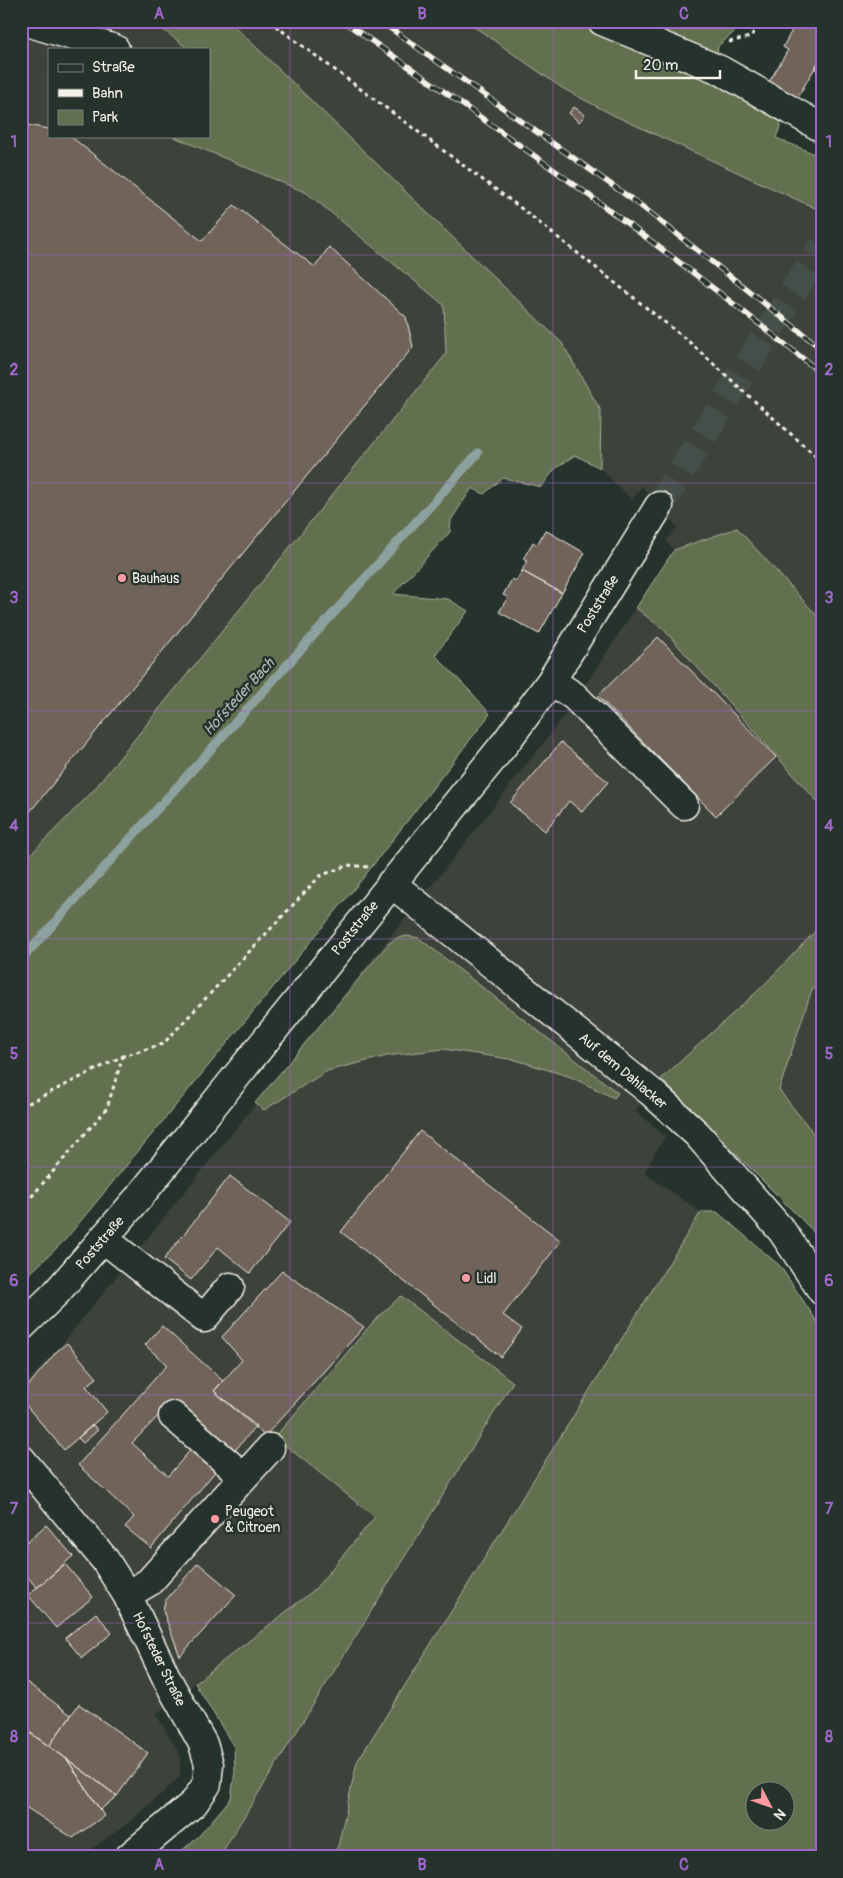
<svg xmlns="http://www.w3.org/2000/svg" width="843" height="1878" font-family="Pangolin,sans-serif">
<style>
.built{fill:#3c423a}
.green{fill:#626f50;stroke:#abb09c;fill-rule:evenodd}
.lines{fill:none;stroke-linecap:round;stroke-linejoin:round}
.stream{stroke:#8da19f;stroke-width:9}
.building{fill:#6f645a;stroke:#f4f1e8}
.minor-tunnel{stroke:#455049;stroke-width:28;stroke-dasharray:28 14;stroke-linecap:butt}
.minor-casing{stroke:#f4f1e8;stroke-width:31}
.path{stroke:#f4f1e8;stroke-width:3;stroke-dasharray:4 4;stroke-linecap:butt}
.minor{stroke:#26332d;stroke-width:28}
.rail-casing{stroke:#f4f1e8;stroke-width:5.5}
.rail{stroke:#26332d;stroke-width:4;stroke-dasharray:11;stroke-linecap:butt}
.grid{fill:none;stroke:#9f67cb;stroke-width:1;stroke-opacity:0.55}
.poi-dot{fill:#ff9aa2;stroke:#26332d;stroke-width:2}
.labels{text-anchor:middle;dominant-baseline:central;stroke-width:5;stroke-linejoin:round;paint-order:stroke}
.poi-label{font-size:14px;fill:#f4f1e8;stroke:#26332d;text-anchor:start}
.street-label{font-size:14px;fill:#f4f1e8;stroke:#26332d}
.water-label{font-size:15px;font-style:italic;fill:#b0bcb7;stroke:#26332d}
.neatline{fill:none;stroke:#9f67cb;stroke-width:2}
.grid-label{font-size:16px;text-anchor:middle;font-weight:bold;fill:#9f67cb}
</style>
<rect width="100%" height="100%" fill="#26332d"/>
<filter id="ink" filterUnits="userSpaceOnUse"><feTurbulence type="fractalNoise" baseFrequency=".02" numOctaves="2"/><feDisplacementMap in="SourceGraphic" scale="10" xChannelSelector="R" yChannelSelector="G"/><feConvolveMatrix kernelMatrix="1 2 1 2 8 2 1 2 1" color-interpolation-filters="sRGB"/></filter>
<g filter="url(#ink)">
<!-- built -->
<path class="built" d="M21,21H152L186,47L49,49V136H172L307,193L444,305L446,354L92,792L21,864Z
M229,21H465L562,88L613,115L814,208L822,196V621L737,528L674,550L666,541L677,527L642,486L632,500L600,468L601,411Z
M636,608L664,630L822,807V924L762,987L661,1079L635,1111L665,1136L644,1173L701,1212L357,1762L338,1846L332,1857H219L513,1383L275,1437L376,1517L314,1590L156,1714L180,1755V1777L131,1821L80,1857H21V1389L63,1343L452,860L565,715Z
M822,983V1144L779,1090L812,989Z"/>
<!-- green -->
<path class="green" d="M152,21H229L562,343L601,411L600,468L575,455L555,469L541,487L503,478L484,494L472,488L451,520L450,532L393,594L448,599L468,611L435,655L471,692L490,714L363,878L65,1240L21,1282V864L92,792L446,354L444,305L307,193L172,136H209V49H185L186,47Z
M466,21H747L718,46L717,53L711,58L784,116L776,138L822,157V196L815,208L613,115L562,88Z
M737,528L822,621V807L664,630L636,608L674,550Z
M822,924V983L812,989L779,1090L822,1144V1246L812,1230L661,1079L762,987Z
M407,936L419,938L618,1093L614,1098L571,1077L516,1060L443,1049L387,1056L327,1071L264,1110L255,1103L389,943L397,938Z
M701,1212H717L780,1266L822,1329V1857H332L338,1846L357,1762ZM756,1790H786V1820H756Z
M401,1296L513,1382L219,1857H174L199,1836L231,1798L235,1772L234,1747L195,1683L314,1590L375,1517L275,1437L375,1320Z"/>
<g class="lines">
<!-- stream -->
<path class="stream" d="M21,960L478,453"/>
</g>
<!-- building -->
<path class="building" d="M797,21H822V56L797,98L769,82L788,50L783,47Z
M822,56V73L815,69Z
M574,107L585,115L579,122L569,113Z
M21,124L49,129V136H70L202,241L234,205L315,267L329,247L406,317L413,347L28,814L21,809Z
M545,530L585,553L562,593L522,571L527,561L523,559L533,542L537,545Z
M522,571L562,593L539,634L499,612L508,597L503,595L512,579L516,581Z
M658,637L776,757L716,816L598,696Z
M561,742L608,782L582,812L569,801L545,831L510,803Z
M420,1131L561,1241L503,1315L522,1329L501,1357L341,1232Z
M230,1176L290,1222L250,1273L218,1247L191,1280L164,1259Z
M282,1271L364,1327L265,1436L214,1391L242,1360L222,1337Z
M162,1326L223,1381L214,1391L256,1426L231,1455L172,1402L132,1443L168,1476L194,1446L219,1467L151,1548L125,1527L134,1517L78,1465L167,1365L145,1345Z
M67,1343L97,1378L86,1386L107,1412L64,1450L24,1403V1391L57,1351Z
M93,1425L98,1430L83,1443L78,1438Z
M46,1525L73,1556L37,1588L21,1569V1547Z
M198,1563L236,1595L180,1656L163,1611L165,1601Z
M65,1564L93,1597L56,1628L28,1595Z
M96,1613L112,1633L82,1658L65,1638Z
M21,1678L71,1715L49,1746L21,1726Z
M79,1704L148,1753L117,1796L49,1746Z
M30,1733L67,1759L104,1816L73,1838L21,1804V1744Z
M67,1759L117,1796L100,1810Z"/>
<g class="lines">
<!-- minor-tunnel -->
<path class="minor-tunnel" d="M659,506L822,246"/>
<!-- minor casing -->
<g class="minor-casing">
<path id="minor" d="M24,21L115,49
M602,21L720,70L822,128
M551,681L574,696L684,805
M391,883L651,1092L697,1134L782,1231L822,1291
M104,1239L204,1318L230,1287
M21,1327L56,1293L140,1196L506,742L551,681L659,506
M173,1416L244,1477
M21,1459L105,1560L127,1595L168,1681L203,1744L209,1764L207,1784L194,1803L129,1857
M127,1595L149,1582L270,1448"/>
</g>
<!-- path -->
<path class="path" d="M269,21L522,209L687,340L822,462
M685,21L693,26
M729,42L750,37L763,21
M21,1107L123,1056L163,1044L320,876L348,865L369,867
M21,1209L107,1108L123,1056"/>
<!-- minor -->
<use href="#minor" class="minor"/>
<!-- rail casing -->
<g class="rail-casing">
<path id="rail" d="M343,21C506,134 668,249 822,374
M380,21L640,205L822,349"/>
</g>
<!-- rail -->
<use href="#rail" class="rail"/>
</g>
</g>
<!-- grid -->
<path class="grid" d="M290,21V1857M553,21V1857M21,255H822M21,483H822M21,711H822M21,939H822M21,1167H822M21,1395H822M21,1623H822"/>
<!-- markers -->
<g class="poi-dot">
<circle cx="122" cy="578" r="5"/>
<circle cx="466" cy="1278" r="5"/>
<circle cx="215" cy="1519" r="5"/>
</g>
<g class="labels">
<!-- poi labels -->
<g class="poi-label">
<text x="132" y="578">Bauhaus</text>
<text x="476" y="1278">Lidl</text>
<text x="225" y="1511">Peugeot<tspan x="225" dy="16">&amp; Citroen</tspan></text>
</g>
<!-- street labels -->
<g class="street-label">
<text transform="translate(598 604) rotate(-58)">Poststraße</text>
<text transform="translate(355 928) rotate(-51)">Poststraße</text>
<text transform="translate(623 1071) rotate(40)">Auf dem Dahlacker</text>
<text transform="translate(100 1243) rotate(-49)">Poststraße</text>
<text transform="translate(159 1659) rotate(64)">Hofsteder Straße</text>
</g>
<!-- water labels -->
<g class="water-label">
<text transform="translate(239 697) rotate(-48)">Hofsteder Bach</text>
</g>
</g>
<!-- margin -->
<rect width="843" height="1878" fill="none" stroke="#26332d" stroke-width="55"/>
<!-- legend -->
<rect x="48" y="48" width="162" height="90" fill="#26332d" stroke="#787f78"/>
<rect x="58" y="64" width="25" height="8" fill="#26332d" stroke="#787f78"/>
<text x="92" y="72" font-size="15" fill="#f4f1e8">Straße</text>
<rect x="58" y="89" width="25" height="8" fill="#f4f1e8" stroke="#787f78"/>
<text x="92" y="98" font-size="15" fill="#f4f1e8">Bahn</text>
<rect x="58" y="110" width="25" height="15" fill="#626f50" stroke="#787f78"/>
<text x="92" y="122" font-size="15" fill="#f4f1e8">Park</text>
<!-- north arrow -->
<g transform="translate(770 1806) rotate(131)"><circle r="24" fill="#26332d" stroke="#787f78"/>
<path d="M0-4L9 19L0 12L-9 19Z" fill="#ff9aa2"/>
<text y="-8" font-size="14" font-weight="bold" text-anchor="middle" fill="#f4f1e8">N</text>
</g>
<!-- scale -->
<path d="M636 70v8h84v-8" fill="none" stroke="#f4f1e8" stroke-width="2.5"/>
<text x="643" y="70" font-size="15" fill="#f4f1e8" stroke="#26332d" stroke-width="4" paint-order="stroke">20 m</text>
<rect x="28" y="28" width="788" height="1822" class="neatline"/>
<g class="grid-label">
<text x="159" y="19">A</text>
<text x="422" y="19">B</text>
<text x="684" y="19">C</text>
<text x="14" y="147">1</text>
<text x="829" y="147">1</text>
<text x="14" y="375">2</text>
<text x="829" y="375">2</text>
<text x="14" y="603">3</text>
<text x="829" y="603">3</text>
<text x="14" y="831">4</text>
<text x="829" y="831">4</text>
<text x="14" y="1059">5</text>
<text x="829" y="1059">5</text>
<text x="14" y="1286">6</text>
<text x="829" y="1286">6</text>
<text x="14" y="1514">7</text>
<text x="829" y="1514">7</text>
<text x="14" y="1742">8</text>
<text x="829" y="1742">8</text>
<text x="159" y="1870">A</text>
<text x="422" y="1870">B</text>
<text x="684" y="1870">C</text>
</g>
</svg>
